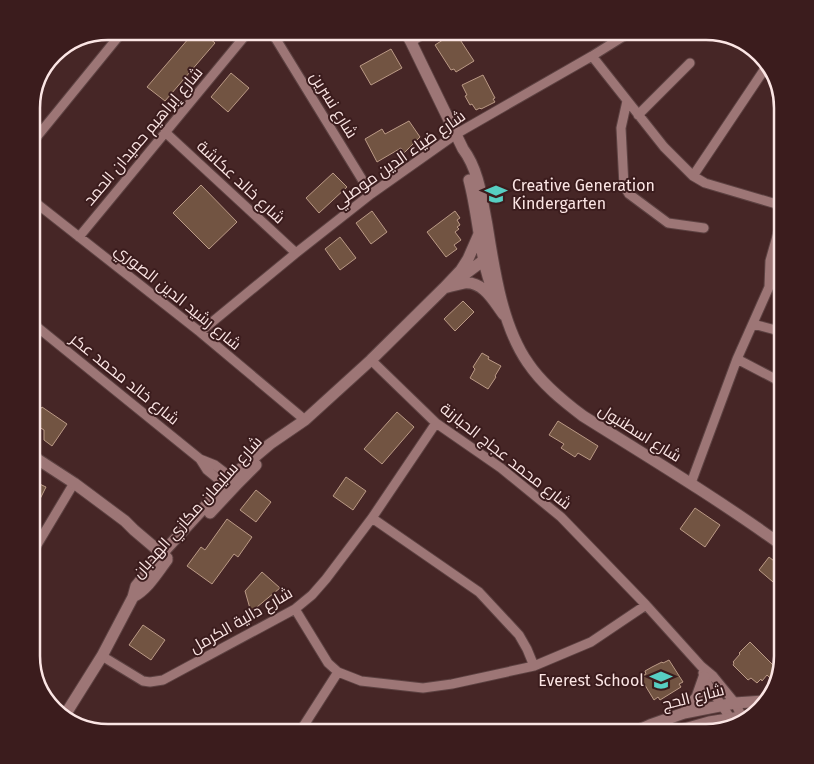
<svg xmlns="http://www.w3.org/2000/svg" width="814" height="764" font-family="'Fira Sans',Cairo,sans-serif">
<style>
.building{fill:#725442;stroke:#bb9a86}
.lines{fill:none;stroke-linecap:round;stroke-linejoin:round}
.minor-casing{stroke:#5d4242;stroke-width:11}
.tertiary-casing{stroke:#5d4242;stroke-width:13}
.minor{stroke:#9d7676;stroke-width:9}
.tertiary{stroke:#9d7676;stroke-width:11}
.labels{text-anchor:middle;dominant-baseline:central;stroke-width:4;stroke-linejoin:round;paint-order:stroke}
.street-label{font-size:16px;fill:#fbe5e4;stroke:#3b1c1d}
.poi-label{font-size:16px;fill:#fbe5e4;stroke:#3b1c1d;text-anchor:start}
.rim{fill:none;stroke:#fbe5e4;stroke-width:2.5}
</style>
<rect width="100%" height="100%" fill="#462626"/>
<!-- building -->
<path class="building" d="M195,31H201L215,43L165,101L147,87Z
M455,32L474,61L456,72L454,69L451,70L435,45Z
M391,49L402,68L371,85L360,66Z
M231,73L249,88L228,112L211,97Z
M483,75L495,98L493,99L495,102L481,109L480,108L476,110L472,104L470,105L465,96L467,95L462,85Z
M409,121L420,137L404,153L401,148L377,162L365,139L382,129L385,134Z
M333,173L347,187L319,213L306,198Z
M201,185L237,222L209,249L173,213Z
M372,211L387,232L371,244L356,223Z
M455,211L460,218L457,220L460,225L457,227L459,229L455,232L461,240L454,245L457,249L446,257L427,232Z
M340,237L356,258L340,270L325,249Z
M463,301L474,312L455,331L444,319Z
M482,353L489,357L488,359L501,366L495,376L496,377L488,389L470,378L475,369L473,367Z
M42,407L67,424L52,446L44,440V430L31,422Z
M397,412L414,427L382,464L364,449Z
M558,421L598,446L590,460L578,453L575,457L561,448L564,444L549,435Z
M346,477L366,491L353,510L333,496Z
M31,480L46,487L31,517Z
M256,490L271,502L256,522L240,510Z
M695,508L720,525L705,547L680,529Z
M227,519L252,537L238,557L234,554L212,584L187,566L201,547L205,550Z
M769,557L783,568V570L773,582L759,570Z
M262,572L280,588L251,612L245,591Z
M143,625L165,640L151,660L129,645Z
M750,642L777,669L774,678L772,676L770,678L767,675L762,681L761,679L757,683L751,678L748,680L733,665L734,663L733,662L740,654L739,653Z
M669,660L683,682L679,684L681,687L660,700L658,697L654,700L640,677L646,674L645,671L652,667L662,662L663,663Z"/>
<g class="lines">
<!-- minor casing -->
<g class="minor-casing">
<path id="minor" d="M271,31L371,194
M411,42L428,31
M754,51L766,66
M592,56L664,147L693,176L705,183L783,206
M627,101L621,128L624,186L629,194L668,223L704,228
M638,115L690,63
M165,132L296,253
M31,144L123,31
M693,176L766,67
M31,199L200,332L305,420
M79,237L249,31
M769,287L770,261L783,215
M31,322L200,459L207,470L229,488
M753,324L783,332
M200,332L296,253L371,194L456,134L592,56L632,31
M737,359L783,383
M371,360L436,423L501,468L561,517L646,605L701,666L713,676L735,703L742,717
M200,459L215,465L236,481
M691,483L737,359L769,287L783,270
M372,518L479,592L519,635L527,649L534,666
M31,555L74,483
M295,609L328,663L338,672L361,681L423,688L452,684L534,666L591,642L646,605
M102,656L143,681L150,682L163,680L295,609L312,595L326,579L372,518L436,423
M703,673L708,685L731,719
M299,733L338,672"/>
</g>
<!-- tertiary casing -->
<g class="tertiary-casing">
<path id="tertiary" d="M405,31L411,42L463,149C479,170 482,200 487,225C494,269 502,326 528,363C542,384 563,401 583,416C650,458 718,499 783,546
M469,180C479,217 479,256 493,291
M457,280L484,260L486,255
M444,288C451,286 458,284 464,283C484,281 494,302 504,315
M31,455L74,483L125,521L134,530L167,558
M210,513L238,483L256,465
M133,597C148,589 157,573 167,560
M684,713L697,697L704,677
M65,715L102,656L133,597L136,586L167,548L201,511L231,477L270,444L305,420L371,360L444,288L461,270L468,259L479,234
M632,733L650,725L684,713L735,703L764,701
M670,733L709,722L747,716"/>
</g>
<!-- minor -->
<use href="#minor" class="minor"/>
<!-- tertiary -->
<use href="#tertiary" class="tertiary"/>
</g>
<!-- icons -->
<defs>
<g id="school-bare" transform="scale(1.725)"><path d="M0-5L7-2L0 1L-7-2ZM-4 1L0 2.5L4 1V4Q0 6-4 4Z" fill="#57cec2" stroke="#3b1c1d" stroke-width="2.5" paint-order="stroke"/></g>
</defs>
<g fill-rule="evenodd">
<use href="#school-bare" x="496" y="194"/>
<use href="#school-bare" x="661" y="680"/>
</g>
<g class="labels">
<!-- street labels -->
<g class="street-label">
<text transform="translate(334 105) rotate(58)">شارع نسرين</text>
<text transform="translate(143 136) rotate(-50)">شارع إبراهيم حميدان الحمد</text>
<text transform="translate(399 159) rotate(-35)">شارع ضياء الدين موصلي</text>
<text transform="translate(241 182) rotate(43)">شارع خالد عكاشة</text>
<text transform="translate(178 297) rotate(39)">شارع رشيد الدين الصوري</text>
<text transform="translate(125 379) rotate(39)">شارع خالد محمد عكر</text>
<text transform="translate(640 433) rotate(32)">شارع اسطنبول</text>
<text transform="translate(506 456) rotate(38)">شارع محمد عجاج الحبارنة</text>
<text transform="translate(197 507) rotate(-48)">شارع سليمان مكازي الهدبان</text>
<text transform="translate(241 620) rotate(-30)">شارع دالية الكرمل</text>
<text transform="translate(693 697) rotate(-14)">شارع الحج</text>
</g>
<!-- poi labels -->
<g class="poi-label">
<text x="512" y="185">Creative Generation<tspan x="512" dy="18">Kindergarten</tspan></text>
<text x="644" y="680" text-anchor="end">Everest School</text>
</g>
</g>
<!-- crop -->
<path d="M0 0H814V764H0ZM108 40H706A68 68 0 0 1 774 108V656A68 68 0 0 1 706 724H108A68 68 0 0 1 40 656V108A68 68 0 0 1 108 40Z" fill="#3b1c1d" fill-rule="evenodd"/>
<path class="rim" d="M108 40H706A68 68 0 0 1 774 108V656A68 68 0 0 1 706 724H108A68 68 0 0 1 40 656V108A68 68 0 0 1 108 40Z"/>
</svg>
